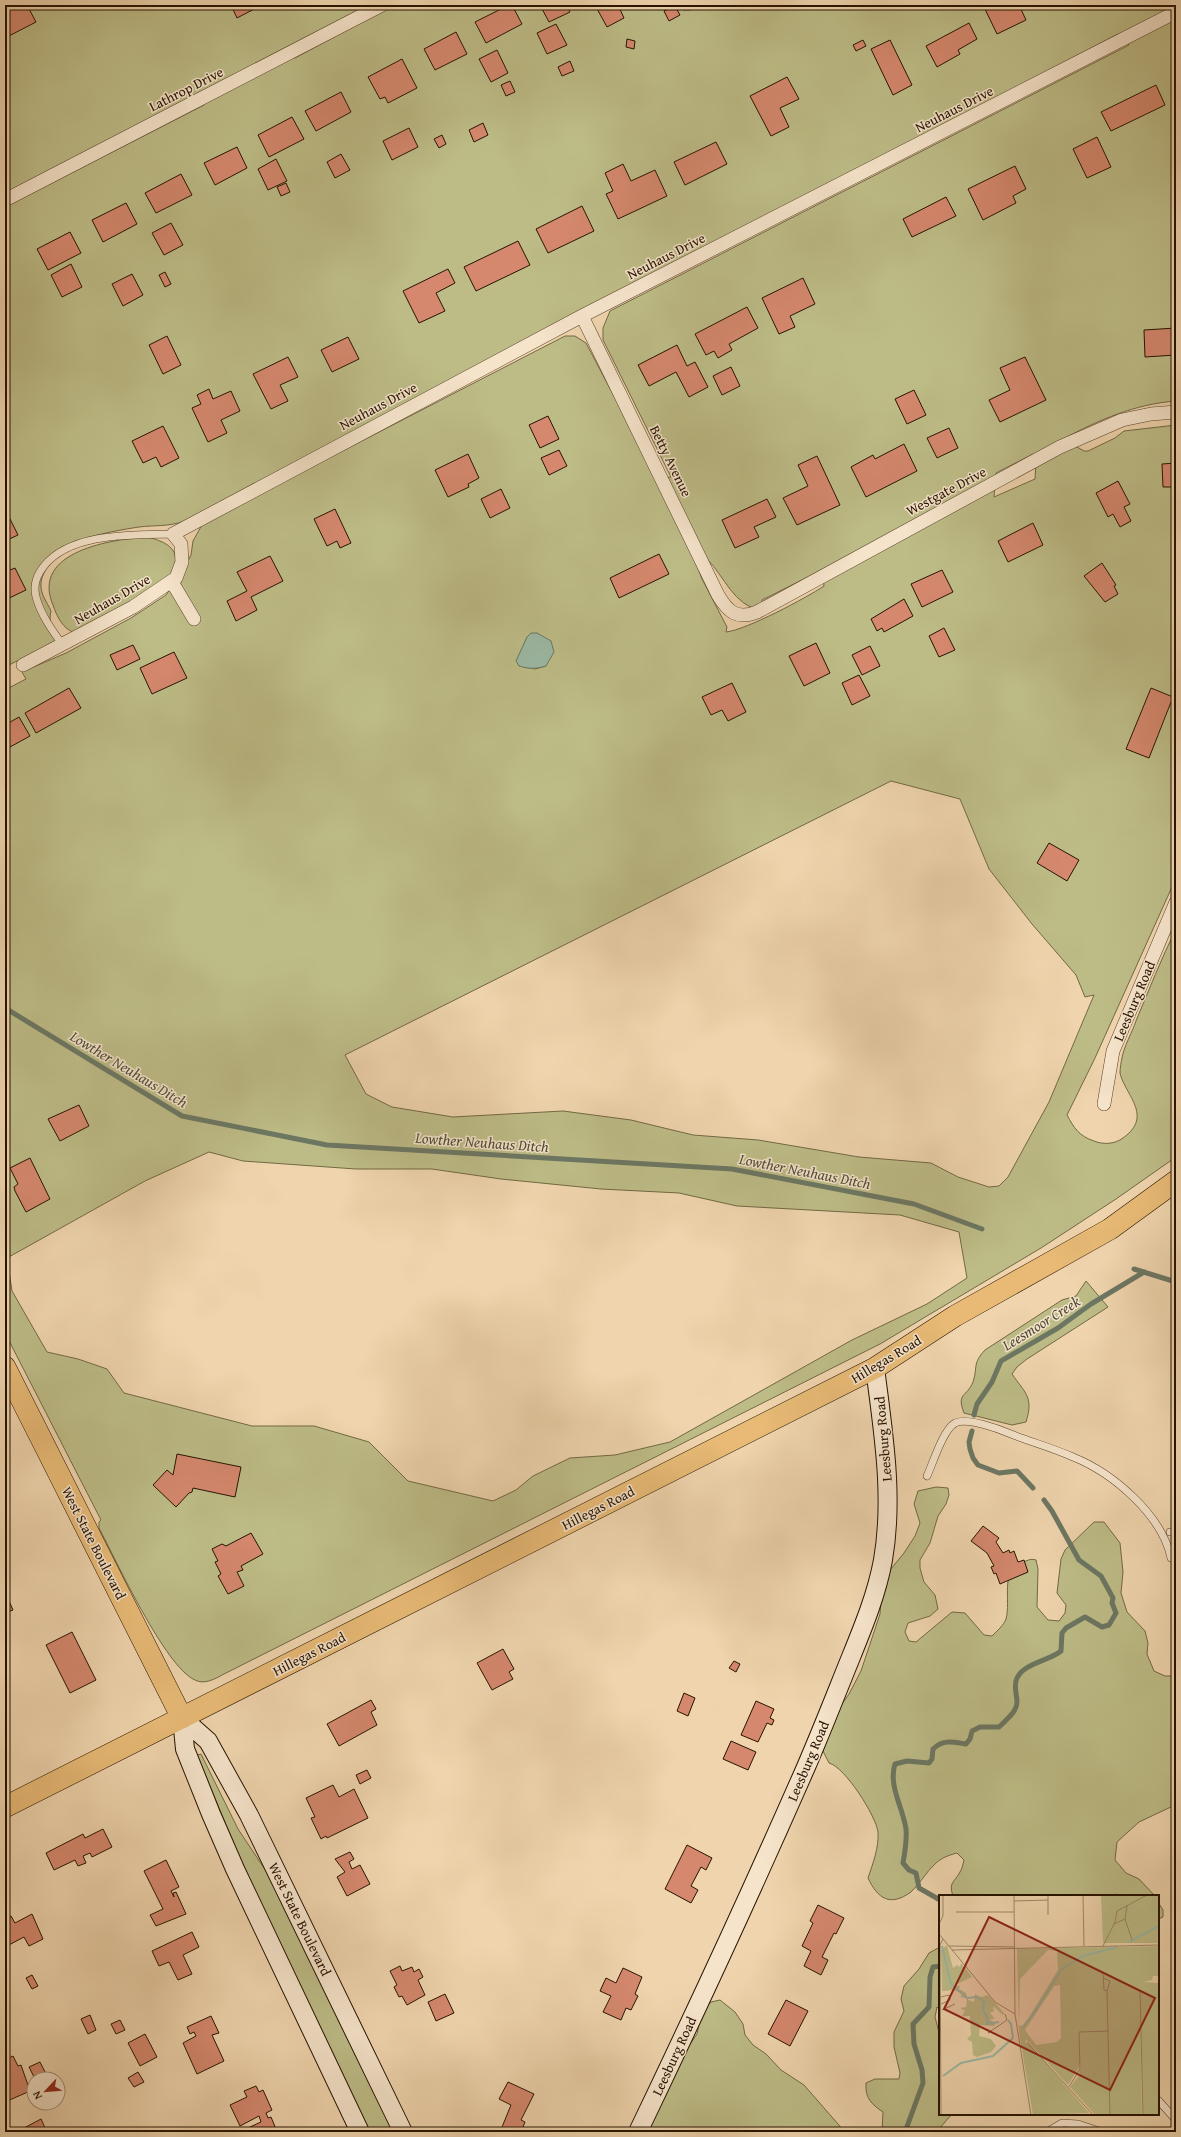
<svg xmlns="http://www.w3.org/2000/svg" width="1181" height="2137" font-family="'Gentium Book Plus',serif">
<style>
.green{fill:#bdbc87;stroke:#726844;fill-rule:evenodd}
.water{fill:#9bb9a5;stroke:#6c7763}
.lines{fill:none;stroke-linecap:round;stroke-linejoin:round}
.stream{stroke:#6c7763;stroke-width:5}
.building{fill:#d5886e;stroke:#261300}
.lane-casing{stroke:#58432b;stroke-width:8}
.street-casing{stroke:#58432b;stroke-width:14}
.secondary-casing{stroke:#261300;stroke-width:20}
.primary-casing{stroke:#261300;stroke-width:22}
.lane{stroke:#f5e3ca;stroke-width:7}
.street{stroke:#f5e3ca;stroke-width:13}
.secondary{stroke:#f5e3ca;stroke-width:18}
.primary{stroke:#e8ba76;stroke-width:21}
.labels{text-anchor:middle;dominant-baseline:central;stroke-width:3;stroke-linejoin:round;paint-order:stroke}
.street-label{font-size:14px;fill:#261300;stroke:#f5e3ca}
.water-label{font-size:15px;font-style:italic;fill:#4f4d3a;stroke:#f5e3ca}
.inset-river{fill:none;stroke:#9bb9a5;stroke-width:2}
.inset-road{fill:none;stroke:#9f8768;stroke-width:1}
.view{fill:#8f2418;fill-opacity:0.15;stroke:#8f2418;stroke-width:2}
.inset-edge{fill:none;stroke:#261300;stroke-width:2}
</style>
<rect width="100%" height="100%" fill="#efd4ad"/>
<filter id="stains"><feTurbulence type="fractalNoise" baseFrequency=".005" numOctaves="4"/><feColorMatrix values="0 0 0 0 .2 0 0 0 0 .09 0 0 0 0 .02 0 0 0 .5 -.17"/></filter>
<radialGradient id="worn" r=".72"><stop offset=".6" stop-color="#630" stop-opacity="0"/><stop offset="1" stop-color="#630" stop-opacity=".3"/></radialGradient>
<!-- green -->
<path class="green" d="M5,5H368L5,193Z
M394,5H1176V401C1135,404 1099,420 1063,439L1084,451H1088L1115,438L1124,431L1176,425V878L1095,1058L1067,1115C1074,1128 1079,1136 1094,1141C1104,1145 1115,1144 1123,1138C1154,1116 1125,1095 1120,1073C1120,1069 1121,1062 1122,1058C1124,1046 1132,1033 1136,1021C1149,990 1161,959 1176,929V1157L1116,1199L1041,1248L880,1344L224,1674C215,1679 204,1685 195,1680C165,1667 116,1560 99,1528V1522L101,1520L5,1333V690L26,679L22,672L66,653L131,618L166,595L184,569L191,555L193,541L203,523L565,336H575L586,343L657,478L671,477L603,340V328L610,311L1129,45L1118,34L184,521C169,527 154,525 139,527C120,530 96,534 79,541C65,547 42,567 41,583C40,594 47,602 51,611C48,622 53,629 59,637L53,643L5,667V207L204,105V99L290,55L295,58ZM1033,454L1036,463L1035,479L994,497L996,473ZM700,553C721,568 727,596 752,608L762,603V600L822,570L824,586C806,598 746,630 726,632L727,627L702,579L693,555ZM527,637L546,666L535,669L524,667L523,648ZM891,781L960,799L989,869L1032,924L1076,975L1085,997L1094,995L1049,1102L1008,1177L999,1186L989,1187L958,1177L931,1163L859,1157L758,1140L693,1135L631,1120L563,1111L453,1117L392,1107L366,1094L345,1055ZM209,1152L243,1161L356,1169H432L501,1179L601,1189L679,1193L737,1206L900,1215L959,1232L967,1278L927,1304L852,1340L670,1442L615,1455L570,1458L533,1476L516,1490L493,1501L408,1481L369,1442L314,1426H252L124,1393L107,1369L78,1359L47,1352L12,1291L7,1258L145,1181Z
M148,537C163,541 181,548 174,567C172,572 169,576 168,581L75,633C63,629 57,617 53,605C30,551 113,539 148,537Z
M1086,1281L1108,1307L1027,1359L1017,1367L1012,1374C1025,1393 1034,1397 1026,1422L1012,1425L964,1413C956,1393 967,1397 973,1382C978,1367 972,1364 985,1350L1062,1300L1076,1296Z
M936,1487L948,1488L949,1495L946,1504L938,1516L930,1543L920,1560V1568L924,1582L935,1595L938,1609L930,1616L908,1623L905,1632L909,1641L916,1642L952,1612L965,1613L984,1635L992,1636C997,1631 1004,1625 1006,1619C1011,1600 1000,1571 1021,1563C1027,1561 1030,1558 1036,1560L1038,1569L1037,1607L1048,1620L1059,1621L1065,1613L1066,1605L1057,1593L1061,1559L1065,1550L1094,1522H1104L1120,1543L1123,1572L1121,1593L1127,1612L1145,1631L1148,1643L1147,1654L1154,1671L1165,1676H1176V1802L1173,1806L1139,1822L1117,1842L1115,1860L1126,1873L1139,1879L1155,1896H1119L1116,1894L1112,1896H953C948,1882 955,1882 960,1872C962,1869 963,1864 964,1860L957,1853C949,1855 941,1858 935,1864C926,1872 920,1884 911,1892C890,1907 878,1899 868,1878C873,1863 879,1848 878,1832C876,1816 845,1767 829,1763L823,1751L839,1708L849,1694L861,1671L880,1614L882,1587L886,1575L904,1553L915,1536L920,1523L914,1504L918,1491Z
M201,1754L238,1829L276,1886L396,2132H367L262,1911L197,1755Z
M1158,1902L1163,1910V1917L1158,1919Z
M940,1947V2010L937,2007L935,2017L940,2036V2114H952L939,2129V2132H882L883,2112C871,2104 865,2098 866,2083L875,2079H899L900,2073L894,2047V2032L904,2011L901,1999L904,1986L919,1969L929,1953Z
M720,2000L735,2012L743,2024L745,2035L753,2045L766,2054L781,2070L804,2085L845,2132H646L682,2056L697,2034L702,2011L711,2002Z"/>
<!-- water -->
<path class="water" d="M679,5H698L690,10H683Z
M531,633H537L551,641L554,652L546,666C536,669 529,669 519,666L516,661L527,637Z"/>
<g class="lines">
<!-- stream -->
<path class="stream" d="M5,1008L182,1116L327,1145L732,1169L914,1204L982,1229
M1134,1269L1176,1282
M974,1415L977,1404L992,1382L1001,1361L1058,1328L1091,1304L1144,1272
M972,1431L969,1442L970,1449L973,1458L978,1465L999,1473L1017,1471L1033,1488
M940,1900L919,1888L916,1873L909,1870L903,1863C905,1852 907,1840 906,1829C903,1808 888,1785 895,1764L907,1761L929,1763L932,1759L933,1749C943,1739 953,1742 966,1744L970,1739L972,1731L980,1727H999C1006,1720 1017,1712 1017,1702C1017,1694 1013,1686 1017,1678C1024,1663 1049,1661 1061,1651L1062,1633L1066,1628L1085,1617L1102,1627L1109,1625L1116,1613L1112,1603L1113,1598L1101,1576L1079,1560L1052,1511L1044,1500
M905,2132L923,2083L922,2070L914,2044L913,2024L929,2007L930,1977L933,1967L940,1966"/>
</g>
<!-- building -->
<path class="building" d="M5,5H27L36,22L5,38Z
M231,5H262L237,18Z
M509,5H512L522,24L486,43L475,22Z
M540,5H566L570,12L549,22Z
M595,5H618L624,18L607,27Z
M989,5H1019L1026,20L997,34L984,7Z
M675,6L680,15L669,21L664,11Z
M969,23L977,39L958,50L960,54L937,67L926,46Z
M556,24L567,45L547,54L537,33Z
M456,32L467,54L435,70L424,49Z
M627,39L635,41L634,49L626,47Z
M863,40L866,46L856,51L853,45Z
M890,40L912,85L893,95L871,49Z
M497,50L508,73L491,82L479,59Z
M402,59L417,88L388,103L385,97L380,99L368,77Z
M570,61L574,71L562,76L558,67Z
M787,77L799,99L780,108L789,127L771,136L750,96Z
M510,81L515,92L506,96L501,85Z
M1156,85L1165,105L1111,131L1101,112Z
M341,92L351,112L316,131L305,111Z
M292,117L304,139L269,157L258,135Z
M483,123L488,135L474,142L469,130Z
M409,128L418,147L392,160L383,141Z
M442,135L446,144L439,148L434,139Z
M1097,137L1111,167L1087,178L1073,149Z
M716,142L727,164L685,185L674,162Z
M237,147L247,168L215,185L204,163Z
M341,154L350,170L335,178L327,162Z
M276,159L287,181L268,190L258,169Z
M623,164L631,181L655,170L667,196L618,219L606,194L613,191L605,173Z
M1015,166L1026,189L1013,196L1016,203L983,220L968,189Z
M181,174L192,195L156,213L145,193Z
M286,183L290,192L281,196L277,187Z
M946,197L956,216L912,237L903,219Z
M126,203L137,224L103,242L92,220Z
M582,206L594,231L548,253L536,229Z
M171,223L183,245L164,255L152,233Z
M70,232L81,253L48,270L37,249Z
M518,241L530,265L476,291L464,267Z
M71,264L82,287L62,297L51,275Z
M448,269L455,283L436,293L445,311L419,323L403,291Z
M165,272L171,284L165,287L159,275Z
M132,274L143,295L123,306L112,284Z
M803,278L815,304L790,316L795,327L779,334L762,298Z
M747,307L758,328L729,344L732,350L718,358L714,351L706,355L695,334Z
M1176,328V355L1145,357L1144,330Z
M167,336L181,365L163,374L149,345Z
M348,337L359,359L332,372L321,350Z
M677,345L687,366L695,362L708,387L689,397L676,372L649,386L638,365Z
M288,357L298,377L280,385L288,401L271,409L253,374Z
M1025,357L1046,400L1000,422L989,400L1010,390L1000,368Z
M731,367L740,386L722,395L713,376Z
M209,389L213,399L231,391L240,411L221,420L227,433L208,442L192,408L201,404L197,395Z
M914,390L926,415L907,424L895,399Z
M548,416L559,439L540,448L529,425Z
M163,426L179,458L161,467L156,457L143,463L132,441Z
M949,428L958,448L937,458L927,438Z
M904,444L917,471L866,497L851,467L873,455L875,459Z
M559,450L567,466L549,475L541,458Z
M468,454L479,478L468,484L469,487L448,497L435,470Z
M817,456L840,505L797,525L783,498L808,486L798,465Z
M1176,463V487H1163L1162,464Z
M1118,481L1130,504L1124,507L1131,521L1120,527L1113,514L1108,517L1096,493Z
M501,489L510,508L490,518L481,499Z
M767,499L776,517L754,527L759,537L735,548L722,520Z
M5,509L18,535L5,541Z
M335,509L351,543L340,548L337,541L327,546L314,519Z
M1033,523L1043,545L1008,562L998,541Z
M659,554L669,574L619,598L610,578Z
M270,556L283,581L251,597L257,610L236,621L227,601L247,591L237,572Z
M1102,563L1116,585L1114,586L1118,594L1105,602L1084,576Z
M15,568L26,590L5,600V572Z
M942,570L953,592L922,607L911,584Z
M904,599L913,616L884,632L882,628L877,631L871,619Z
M944,628L955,650L939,657L929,636Z
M816,643L830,673L804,686L789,656Z
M133,645L140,659L117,670L110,655Z
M870,646L880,666L862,675L852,655Z
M174,652L187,678L152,694L140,668Z
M859,675L870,696L852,705L842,683Z
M732,683L746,712L728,721L722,710L711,715L702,697Z
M69,688L81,708L36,733L25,713Z
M1151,688L1173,697L1149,758L1126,749Z
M19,717L30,736L10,747L5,738V725Z
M1049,843L1079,860L1067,881L1037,863Z
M79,1105L89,1126L60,1141L48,1119Z
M30,1158L50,1199L26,1212L15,1191L14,1187L18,1184L10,1168Z
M177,1454L241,1467L235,1497L193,1488L192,1492L189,1493L176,1507L153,1485L167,1470L173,1475Z
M983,1526L999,1538L996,1542L1003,1553L1009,1550L1010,1553L1014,1551L1018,1562L1024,1560L1028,1572L1000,1584L996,1573L994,1574L991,1567L994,1566L987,1553L971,1541Z
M251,1533L263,1554L241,1566L243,1570L237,1572L244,1586L228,1594L218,1576L221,1574L215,1562L218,1561L212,1549L222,1544L226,1546Z
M9,1601L13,1610L5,1613V1602Z
M72,1632L96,1680L70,1693L46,1645Z
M503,1649L514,1669L509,1672L513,1679L492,1690L477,1663Z
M734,1661L740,1664L736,1672L729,1668Z
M684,1693L695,1698L688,1716L677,1711Z
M371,1700L376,1709L371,1712L377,1725L339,1746L327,1724Z
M756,1701L774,1709L770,1718L774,1720L772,1725L767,1723L758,1742L741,1735Z
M731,1741L756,1752L748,1770L723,1759Z
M367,1770L371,1778L360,1784L356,1775Z
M333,1785L339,1797L354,1789L368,1818L327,1838L326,1836L321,1839L311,1818L315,1817L306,1798Z
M103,1829L112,1847L92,1857L90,1853L83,1856L86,1863L78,1866L75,1860L54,1870L46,1853L83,1834L85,1838Z
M687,1845L712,1858L706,1870L701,1867L691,1886L698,1890L691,1903L665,1889Z
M350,1852L354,1859L349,1862L352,1869L360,1865L370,1884L347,1896L337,1877L345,1872L335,1859Z
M166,1860L179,1887L171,1891L174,1897L173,1893L176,1892L186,1914L156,1926L150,1915L163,1909L144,1871Z
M818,1905L844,1918L836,1934L834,1933L822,1957L828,1960L821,1975L804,1966L811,1951L802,1946L813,1923L810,1921Z
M32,1914L43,1939L29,1946L24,1937L5,1947V1919L11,1916L15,1923Z
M192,1932L199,1947L183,1955L192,1974L178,1980L169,1962L159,1966L152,1951Z
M400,1966L402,1971L412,1967L414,1972L419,1969L423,1977L418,1980L425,1995L407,2005L402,1996L399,1997L394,1987L397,1985L390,1971Z
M623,1968L642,1977L635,1994L638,1996L631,2010L626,2008L621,2020L603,2012L611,1996L600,1991L606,1978L616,1983Z
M32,1975L38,1986L32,1989L26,1978Z
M445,1994L454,2013L436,2021L428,2002Z
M786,2000L808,2011L790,2046L768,2034Z
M90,2015L96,2030L88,2034L81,2019Z
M211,2016L219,2033L212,2035L224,2061L197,2074L183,2043L196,2036L194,2032L190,2034L187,2027Z
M120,2020L125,2030L116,2034L111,2024Z
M145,2034L157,2057L140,2066L128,2043Z
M13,2056L18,2066L21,2065L30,2091L5,2102V2060Z
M40,2062L46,2074L35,2079L29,2067Z
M138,2072L144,2082L134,2087L128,2078Z
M508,2082L534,2094L521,2120L525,2122L521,2132H500L511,2105L499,2099Z
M256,2086L259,2092L263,2090L272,2110L266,2113L268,2118L271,2117L276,2129L270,2132H252L250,2127L261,2122L259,2116L240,2126L230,2105L247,2097L244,2091Z
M41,2119L47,2132H26L24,2128Z"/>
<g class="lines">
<!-- lane casing -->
<g class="lane-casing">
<path id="lane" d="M62,644C52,630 41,615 36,597C33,584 37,575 44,566C71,532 134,535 173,534
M927,1476C933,1463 943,1430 955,1423C967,1417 999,1429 1011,1434C1031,1442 1053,1448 1073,1457C1113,1473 1162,1515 1171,1558H1176
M1170,1532H1176
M1158,2100L1176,2120
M1047,2132L1062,2123L1078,2124L1102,2132"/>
</g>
<!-- street casing -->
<g class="street-casing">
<path id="street" d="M5,200L382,5
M582,316L718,595C728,612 737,620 757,612L1060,447L1122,420L1151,414L1176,412
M172,582L194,619
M23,665L133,607L176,578L182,562L181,544L173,534L582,316L1176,12
M1104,1104L1113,1051L1176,902"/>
</g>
<!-- secondary casing -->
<g class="secondary-casing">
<path id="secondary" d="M182,1718L208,1741L249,1815L403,2132
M182,1718L185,1749L211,1814L235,1869L360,2132
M638,2132C696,2011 752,1890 806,1767C822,1730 836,1694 851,1657C864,1625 877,1593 883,1560C894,1496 883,1431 875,1368"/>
</g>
<!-- primary casing -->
<g class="primary-casing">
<path id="primary" d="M5,1367L182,1718
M5,1807L875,1368L955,1316L1110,1229L1176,1181"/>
</g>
<!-- lane -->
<use href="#lane" class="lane"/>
<!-- street -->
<use href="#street" class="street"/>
<!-- secondary -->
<use href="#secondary" class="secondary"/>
<!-- primary -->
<use href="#primary" class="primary"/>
</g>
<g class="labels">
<!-- street labels -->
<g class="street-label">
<text transform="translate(186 89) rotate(-27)">Lathrop Drive</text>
<text transform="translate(954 109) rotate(-27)">Neuhaus Drive</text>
<text transform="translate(666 256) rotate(-27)">Neuhaus Drive</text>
<text transform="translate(378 406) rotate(-28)">Neuhaus Drive</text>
<text transform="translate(671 461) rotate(64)">Betty Avenue</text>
<text transform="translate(946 491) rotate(-28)">Westgate Drive</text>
<text transform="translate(112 599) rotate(-30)">Neuhaus Drive</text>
<text transform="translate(1134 1001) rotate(-67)">Leesburg Road</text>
<text transform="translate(886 1359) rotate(-31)">Hillegas Road</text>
<text transform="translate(883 1439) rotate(-95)">Leesburg Road</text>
<text transform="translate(598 1508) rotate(-27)">Hillegas Road</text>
<text transform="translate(94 1543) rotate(63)">West State Boulevard</text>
<text transform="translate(309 1654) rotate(-27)">Hillegas Road</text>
<text transform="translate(808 1761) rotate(-67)">Leesburg Road</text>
<text transform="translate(300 1919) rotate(64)">West State Boulevard</text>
<text transform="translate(674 2056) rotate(-65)">Leesburg Road</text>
</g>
<!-- water labels -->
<g class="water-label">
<text transform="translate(129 1069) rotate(31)">Lowther Neuhaus Ditch</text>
<text transform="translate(482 1142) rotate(4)">Lowther Neuhaus Ditch</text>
<text transform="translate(805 1171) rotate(11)">Lowther Neuhaus Ditch</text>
<text transform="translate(1041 1323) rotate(-32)">Leesmoor Creek</text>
</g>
</g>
<!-- overview -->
<g transform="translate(939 1895)">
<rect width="220" height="220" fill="#efd4ad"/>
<path d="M162,0H220V48H164ZM8,50L14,73L18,70L21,72L22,68L33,82L16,90L21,91L20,94L27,98L29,105L35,107L36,99L42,102L49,100L65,118L64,120L54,111L55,116L51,118L56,124H50L55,127L56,131L41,130L40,141L52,144L57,151L52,157L38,162L34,160L33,147L28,144L32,140L31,121H23L26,116L21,113L27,112L28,103L21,102L24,99L15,95L3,96L2,55ZM220,51V81H214L213,85L205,87L220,88V220H204L201,123L203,220H156L131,192L140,181L142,169L129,190L87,144L86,148L90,149L150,218L94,220L80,137L78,54ZM109,55L118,56L119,75L87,127L84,131L80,130L81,84ZM121,90L122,143L118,147L97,150L86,135L115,91Z" fill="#bdbc87" fill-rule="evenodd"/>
<path class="inset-river" d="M190,47L220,31M3,51L12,89L28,103L37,102L45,106L44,115L49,124L48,129L60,127M69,125L72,129L74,143M83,133L97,115L122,75L144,61L178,52M4,181L22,168L54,161L74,143"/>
<path class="inset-road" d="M75,0L76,119L92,220M109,0V20M144,0L145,51M75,6L109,5M17,17H75M186,24L193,45M0,29L4,21V0M175,29L186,24L188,11M0,39L56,107L76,119M10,51L75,52M164,51L176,27L178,16L208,0M13,55L220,50M164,79L165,95L168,96L171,220M164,83L171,86L168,96M201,95L204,220M2,102L10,100L11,105L2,109M3,115L16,109M53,136L49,138L68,125L66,119M88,147L154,220M130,192L141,174L140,137L170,136M2,220L1,50L4,44"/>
<path class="view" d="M50,22L216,103L171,195L5,114Z"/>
<rect width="220" height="220" class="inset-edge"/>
</g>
<!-- margin -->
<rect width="1181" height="2137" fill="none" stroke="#efd4ad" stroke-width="20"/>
<rect x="6" y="6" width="1169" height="2125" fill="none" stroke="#261300" stroke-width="2"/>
<rect x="10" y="10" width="1161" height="2117" fill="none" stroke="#261300"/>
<!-- north arrow -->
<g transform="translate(46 2091) rotate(244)"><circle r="19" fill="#f5e3ca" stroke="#a29079"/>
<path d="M0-3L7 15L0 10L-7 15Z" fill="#8f2418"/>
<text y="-6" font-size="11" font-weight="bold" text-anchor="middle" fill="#261300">N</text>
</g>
<rect width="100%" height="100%" filter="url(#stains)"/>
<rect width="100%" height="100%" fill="url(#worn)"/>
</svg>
